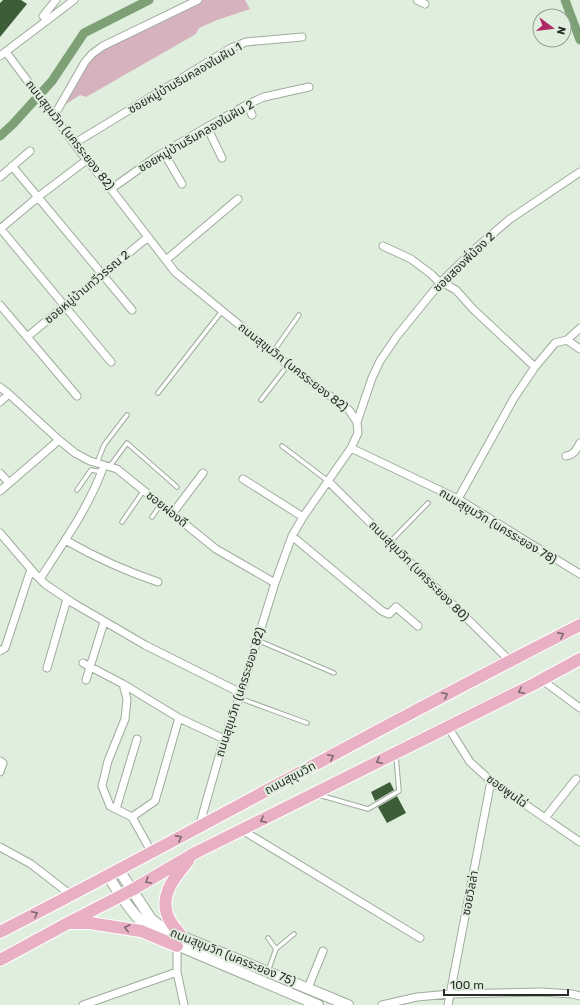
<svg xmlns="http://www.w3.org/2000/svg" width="580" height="1005" font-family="Rubik,'Noto Sans Thai',sans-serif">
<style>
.green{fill:#d5b2bd}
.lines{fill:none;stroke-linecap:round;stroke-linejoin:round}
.canal{stroke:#7da077;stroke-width:9}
.building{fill:#3d5d38}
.lane-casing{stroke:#9eac9c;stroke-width:5.5}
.street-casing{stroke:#9eac9c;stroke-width:9}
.secondary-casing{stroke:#9eac9c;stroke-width:12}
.primary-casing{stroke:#fff;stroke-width:14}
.lane{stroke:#fff;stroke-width:3.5}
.street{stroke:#fff;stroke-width:7}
.secondary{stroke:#fff;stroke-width:10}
.primary{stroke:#e9b0c5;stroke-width:12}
.oneway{stroke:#7f686e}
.labels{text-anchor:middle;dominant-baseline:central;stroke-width:4;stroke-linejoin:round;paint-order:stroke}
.street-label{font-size:12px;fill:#282e27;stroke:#e0eede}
</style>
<rect width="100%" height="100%" fill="#e0eede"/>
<!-- green -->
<path class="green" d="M202,0H245L250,9L217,20L199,28L196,34L86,97L80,95L63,106L87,63L104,47Z"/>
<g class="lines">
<!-- canal -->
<path class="canal" d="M565,0L580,40
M0,136L13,124L52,81L84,33L149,0"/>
</g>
<!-- building -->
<path class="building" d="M3,0H21L27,4L0,37V3Z
M390,782L394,790L375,801L371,792Z
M397,796L406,813L387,823L378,807Z"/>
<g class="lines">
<!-- lane casing -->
<g class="lane-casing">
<path id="lane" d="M273,352L299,315
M158,393L222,311
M261,400L288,365
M282,446L328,481
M97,463L104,445L127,415
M110,466L127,443L177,487
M77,490L91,470L102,472
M152,517L161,504
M122,522L144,490
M390,542L428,503
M257,640L334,673
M239,698L307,723
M319,795L368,809L399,791L396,756
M268,938L276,949
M268,971L276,949L294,934"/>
</g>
<!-- street casing -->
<g class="street-casing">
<path id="street" d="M417,0L425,4
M48,20L43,16L56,0
M6,52L82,154L111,189L175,272L288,365L349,410L357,422L358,433L351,448L303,517L292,536L275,583L241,693L224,739L199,827
M0,56L74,0
M248,104L252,115
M54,116L85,62L92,54L103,46L198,0
M207,127L222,158
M75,143L231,48L246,42L302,37
M164,153L182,184
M12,166L132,310
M0,177L30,151
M111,189L156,157L200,131L248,104L264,97L309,87
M0,228L111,362
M0,229L38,197L88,159
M383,246L411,259L431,274L440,283L447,285L456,290L473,309L535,367
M166,260L238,199
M0,305L77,396
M27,337L148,237
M567,340L580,349
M0,387L9,394L59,440L75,453L90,461L117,469L216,549L275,583
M0,402L9,394
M357,422L372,378L380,361L397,336L440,283L475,249L510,219L580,172
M351,448L458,499L580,574
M566,456C574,455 576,450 580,443
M0,473L9,483
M243,479L303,517
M328,481L510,661
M0,491L59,440
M458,499L514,398L535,367L555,343L567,340L580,328
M172,514L203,473
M0,533L36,575L45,584L73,603L145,645L241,693
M292,536L382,611L389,614L396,607L418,626
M65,540C95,557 125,571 158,582
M40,579C64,541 89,508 104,465
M0,651L5,648L31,569
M83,663L123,684L127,699L125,719L108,761L102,786L110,806L132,817L152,853
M47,668L67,599
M86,680L104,622
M542,680L580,708
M123,684L179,718L224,739
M448,727L470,762L491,781L580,842
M0,761L3,763L0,772
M116,809L137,739
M132,817L155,801L179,718
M545,818L576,779
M242,830L420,938
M0,847L31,864L71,895
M177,946V972L184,1005
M308,988L323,951
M83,1005L177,972
M382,1005L417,997L450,994L541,992L572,994L580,996
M448,1005L491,781"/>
</g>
<!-- secondary casing -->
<g class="secondary-casing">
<path id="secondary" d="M119,870L151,919L164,929L348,1005
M108,876C121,896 135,919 154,933
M172,943L318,1005"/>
</g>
<!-- primary casing -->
<g class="primary-casing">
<path id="primary" d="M72,923H90L141,931L177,946
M0,932C194,832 385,724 580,625
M181,936C178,931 173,926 170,921C157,897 174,878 188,861
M0,960L68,923L132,890L195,853L534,684L580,659"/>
</g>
<!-- lane -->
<use href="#lane" class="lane"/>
<!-- street -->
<use href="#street" class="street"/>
<!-- secondary -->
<use href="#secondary" class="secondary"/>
<!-- primary -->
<use href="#primary" class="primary"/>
</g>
<!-- one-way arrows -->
<defs><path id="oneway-chevron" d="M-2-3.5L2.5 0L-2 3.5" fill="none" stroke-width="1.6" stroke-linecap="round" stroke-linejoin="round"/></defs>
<g class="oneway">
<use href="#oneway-chevron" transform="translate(561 635) rotate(-27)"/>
<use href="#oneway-chevron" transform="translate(521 691) rotate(154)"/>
<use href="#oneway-chevron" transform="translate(445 695) rotate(-28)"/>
<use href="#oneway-chevron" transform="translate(331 757) rotate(-28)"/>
<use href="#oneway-chevron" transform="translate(379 761) rotate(153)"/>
<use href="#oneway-chevron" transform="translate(263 820) rotate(153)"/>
<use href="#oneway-chevron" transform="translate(179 838) rotate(-28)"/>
<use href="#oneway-chevron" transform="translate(148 881) rotate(149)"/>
<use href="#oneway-chevron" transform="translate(35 914) rotate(-27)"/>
<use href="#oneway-chevron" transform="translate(127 928) rotate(-169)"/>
</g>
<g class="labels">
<!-- street labels -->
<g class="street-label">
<text transform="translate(185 78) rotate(-30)">ซอยหมู่บ้านริมคลองในฝัน 1</text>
<text transform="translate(70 135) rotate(52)">ถนนสุขุมวิท (นครระยอง 82)</text>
<text transform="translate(196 136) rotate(-30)">ซอยหมู่บ้านริมคลองในฝัน 2</text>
<text transform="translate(464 262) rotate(-44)">ซอยสองพี่น้อง 2</text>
<text transform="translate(87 287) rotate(-40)">ซอยหมู่บ้านทวีวรรณ 2</text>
<text transform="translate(293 367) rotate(38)">ถนนสุขุมวิท (นครระยอง 82)</text>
<text transform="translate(167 509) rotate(39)">ซอยผ่องดี</text>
<text transform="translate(498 526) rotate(31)">ถนนสุขุมวิท (นครระยอง 78)</text>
<text transform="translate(419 571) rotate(45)">ถนนสุขุมวิท (นครระยอง 80)</text>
<text transform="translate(240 692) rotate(-72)">ถนนสุขุมวิท (นครระยอง 82)</text>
<text transform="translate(290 778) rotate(-28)">ถนนสุขุมวิท</text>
<text transform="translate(507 791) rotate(36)">ซอยพูนไฉ่</text>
<text transform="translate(470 893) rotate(-79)">ซอยวิลล่า</text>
<text transform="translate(233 957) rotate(22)">ถนนสุขุมวิท (นครระยอง 75)</text>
</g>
</g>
<!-- north arrow -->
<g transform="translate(552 28) rotate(105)"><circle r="19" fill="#e0eede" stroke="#96a195"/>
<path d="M0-3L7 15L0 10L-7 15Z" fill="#b02766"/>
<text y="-6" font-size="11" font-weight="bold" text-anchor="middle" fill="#282e27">N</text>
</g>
<!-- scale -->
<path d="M444 989v6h124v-6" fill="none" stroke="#282e27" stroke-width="2"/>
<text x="450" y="989" font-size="12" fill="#282e27" stroke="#e0eede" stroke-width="3" paint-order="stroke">100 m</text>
</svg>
